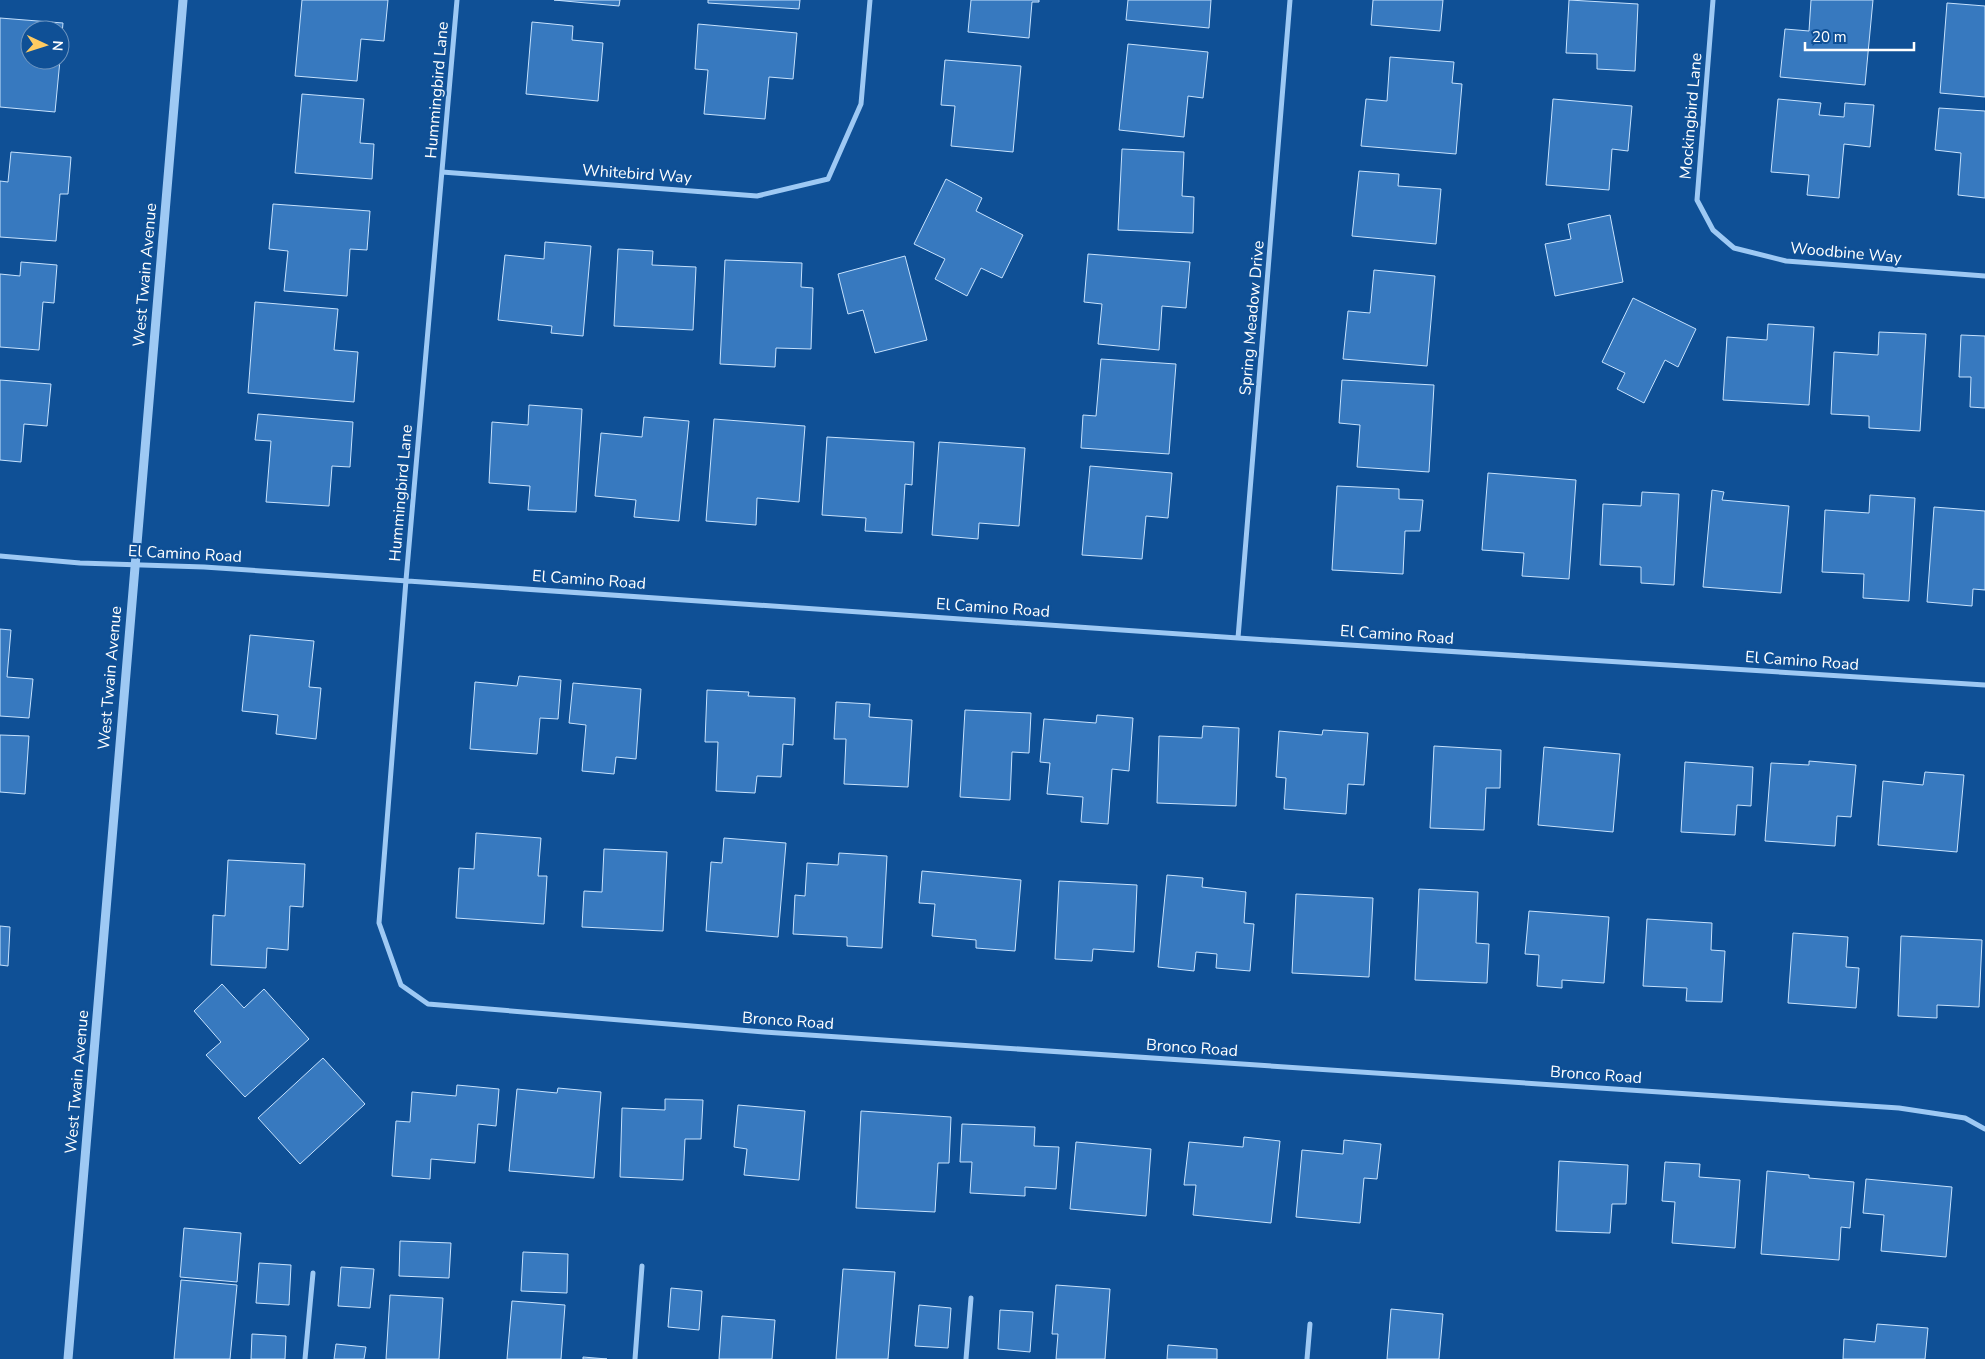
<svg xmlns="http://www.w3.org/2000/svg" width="1985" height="1359" font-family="'Nunito Sans',sans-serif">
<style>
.building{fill:#3779bf;stroke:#c6e2fe}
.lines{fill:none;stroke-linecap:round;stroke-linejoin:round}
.minor{stroke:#9ec9f4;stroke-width:5}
.tertiary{stroke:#9ec9f4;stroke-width:9}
.labels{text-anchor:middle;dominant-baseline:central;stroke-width:4.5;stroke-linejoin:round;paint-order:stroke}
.street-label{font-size:16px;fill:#fff;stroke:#0f5096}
</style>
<rect width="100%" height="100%" fill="#0f5096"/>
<!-- building -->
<path class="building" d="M302,0H388L384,41L361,39L357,81L295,76Z
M554,0H620L619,6Z
M708,0H800L799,9L708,3Z
M971,0H1039V2H1032L1029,38L968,32Z
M1128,0H1211L1209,28L1126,20Z
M1373,0H1443L1440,31L1371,25Z
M1569,0L1638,4L1635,71L1597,69V54L1566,53Z
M1811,0H1873L1865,85L1780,77L1785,29L1809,31Z
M1947,3L1985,6V97L1940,93Z
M0,18L63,23L60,56V30H30V60H60L55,112L0,107Z
M532,22L573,26L572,40L603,43L598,101L526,94Z
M698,24L797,33L793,79L769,77L765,119L704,114L708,70L695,69Z
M1128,44L1208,52L1203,98L1188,96L1184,137L1119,130Z
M1390,57L1454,62L1452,83L1462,84L1456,154L1361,146L1366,99L1387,101Z
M945,60L1021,66L1013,152L951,146L955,106L941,105Z
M302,94L364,99L360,143L374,144L372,179L295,173Z
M1553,99L1632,106L1628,151L1612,149L1609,190L1546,185Z
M1778,99L1821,103L1819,115L1844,117L1845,103L1874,105L1870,147L1844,144L1839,198L1807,195L1809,175L1771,172Z
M1939,108L1985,111V198L1958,195L1961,153L1935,150Z
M1122,149L1184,152L1182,196L1194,197L1193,233L1118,230Z
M11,152L71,157L68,194H60L56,241L0,237V181L8,182Z
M1359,171L1399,174L1398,186L1441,189L1436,244L1352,236Z
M946,179L982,198L976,211L1023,235L1002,278L981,268L967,296L935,279L945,259L914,244Z
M273,204L370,211L367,250L350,249L347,296L284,291L288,251L269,249Z
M1610,215L1623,282L1555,296L1545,244L1571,239L1568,224Z
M545,242L591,246L583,336L551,333L552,326L498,320L505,255L544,259Z
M618,249L653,251L652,265L696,267L693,330L614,326Z
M1088,254L1190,262L1186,308L1162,306L1159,350L1098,344L1102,304L1084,302Z
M905,256L927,340L875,353L863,310L848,314L838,274Z
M725,260L802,263L801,287L813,288L811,349L776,348L775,367L720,364Z
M21,262L57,265L54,303L43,302L39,350L0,347V274L20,276Z
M1374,270L1435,276L1427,366L1343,359L1348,311L1370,313Z
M1633,298L1696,329L1678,367L1665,360L1644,403L1617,389L1625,373L1602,362Z
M255,302L338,309L334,350L358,352L354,402L248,393Z
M1768,324L1814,327L1809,405L1723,400L1727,337L1767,340Z
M1879,332L1926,334L1920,431L1869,428V416L1831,414L1834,352L1878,355Z
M1961,335L1985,336V408L1970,407L1971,377H1959Z
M1101,359L1176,364L1169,454L1081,448L1083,415L1096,416Z
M0,380L51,384L47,426L24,424L21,462L0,460Z
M1342,380L1434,385L1429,472L1357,467L1360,425L1339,423Z
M529,405L582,409L576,512L528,510L530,486L489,483L492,422L528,425Z
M258,414L353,422L350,467L332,466L329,506L266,502L271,441L255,440Z
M644,417L689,421L679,521L634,517L636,500L595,496L601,433L642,437Z
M714,419L805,426L799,502L757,498L756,525L706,521Z
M827,437L914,442L912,485L905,484L902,533L865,531L866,518L822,515Z
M939,442L1025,448L1019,526L979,523L978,539L932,535Z
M1090,466L1172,473L1168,518L1146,516L1142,559L1082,555Z
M1488,473L1576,480L1569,579L1522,576L1524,553L1482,550Z
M1337,486L1399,489V499L1423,500L1420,531H1405L1403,574L1332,570Z
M1712,490L1724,492L1722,500L1789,506L1781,593L1703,587Z
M1642,492L1679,494L1674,585L1641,583V567L1600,565L1603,504L1641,506Z
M1870,495L1915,498L1909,601L1863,598L1864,574L1822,572L1825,510L1869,513Z
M1934,507L1985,511V590L1973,589L1972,606L1927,602Z
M0,629L11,630L7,677L33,679L29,718L0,716Z
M250,635L314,641L309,687L321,688L316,739L276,734L278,715L242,711Z
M519,676L561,680L558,719L540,718L537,754L470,749L475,682L517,686Z
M573,683L641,689L636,759L616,757L614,774L582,771L586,725L569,723Z
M707,690L749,692L748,696L795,698L793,745L783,744L781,777L757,776L755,793L716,791L718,742H705Z
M836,702L870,704L869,717L912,720L908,787L844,784L846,739H834Z
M965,710L1031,713L1029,753L1012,752L1010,800L960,797Z
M1097,715L1133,718L1129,771L1112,769L1108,824L1081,822L1083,797L1047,794L1050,763L1040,762L1044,719L1096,723Z
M1203,726L1239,728L1236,806L1157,803L1159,736L1202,738Z
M1323,730L1368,733L1364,785L1348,784L1346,814L1284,809L1286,778L1276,777L1279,731L1322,735Z
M0,735L29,736L25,794L0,792Z
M1434,746L1501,750L1500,788H1486L1484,830L1430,828Z
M1544,747L1620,754L1613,832L1538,825Z
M1809,761L1856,765L1851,817L1837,816L1835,846L1765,841L1771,763L1809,765Z
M1685,762L1753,767L1751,806L1737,805L1735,835L1681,832Z
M1925,772L1964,775L1957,852L1878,845L1883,781L1923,785Z
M476,833L541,838L538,876H547L544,924L456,918L459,868L474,869Z
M724,838L786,843L778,937L706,931L711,862L722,863Z
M604,849L667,852L663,931L582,927L584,891L602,892Z
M839,853L887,856L882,948L847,946V937L793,934L795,895L805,896L807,863L838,865Z
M228,860L305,864L303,907L290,906L288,950L267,948L266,968L211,965L213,915L225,916Z
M922,871L1021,880L1015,951L976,948V940L932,936L935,904L919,903Z
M1167,875L1203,878L1202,887L1246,892L1244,923L1254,924L1250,971L1216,968L1217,954L1196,952L1194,971L1158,967Z
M1059,881L1137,885L1134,952L1093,949L1092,961L1055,959Z
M1419,889L1478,892L1476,943L1489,944L1487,983L1415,980Z
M1296,894L1373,898L1369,977L1292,973Z
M1529,911L1609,917L1604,983L1562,980V988L1537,986L1539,955L1525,954Z
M1647,919L1712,923L1711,950L1725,951L1722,1002L1686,1001L1687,988L1643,986Z
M0,926L10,927L8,966L0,965Z
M1793,933L1848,937L1846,967L1859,968L1856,1008L1788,1003Z
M1901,936L1982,940L1979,1007L1937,1005V1018L1898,1016Z
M222,984L244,1008L264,989L309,1039L245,1097L206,1055L221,1042L194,1011Z
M323,1058L365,1104L300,1164L258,1118Z
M457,1085L499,1089L496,1126L478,1124L475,1163L431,1159L430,1179L392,1176L396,1121L410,1122L412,1092L456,1096Z
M558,1088L601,1092L594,1178L509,1171L517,1089L557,1093Z
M665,1099L703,1100L701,1139H685L683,1180L620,1177L622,1108L665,1110Z
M738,1105L805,1111L799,1180L744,1175L747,1149L734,1147Z
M861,1111L951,1117L949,1163H938L935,1212L856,1208Z
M962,1124L1035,1127L1034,1146L1059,1147L1056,1189L1025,1187V1196L970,1193L972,1162H960Z
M1244,1137L1280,1141L1271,1223L1193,1215L1196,1185H1184L1189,1142L1243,1147Z
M1344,1140L1381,1144L1377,1179L1364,1178L1360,1223L1296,1217L1302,1150L1343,1154Z
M1076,1142L1151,1149L1146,1216L1070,1209Z
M1559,1161L1628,1165L1626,1204H1612L1610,1233L1556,1231Z
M1665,1162L1700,1164L1699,1177L1740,1180L1735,1248L1672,1243L1675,1202L1662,1201Z
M1767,1171L1809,1175V1178L1854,1182L1850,1228L1841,1227L1839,1260L1761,1254Z
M1866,1179L1952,1187L1946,1257L1881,1251L1884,1215L1863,1213Z
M184,1228L241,1233L237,1282L180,1277Z
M400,1241L451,1243L449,1278L399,1276Z
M523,1252L568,1254L567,1293L521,1291Z
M259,1263L291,1265L289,1305L256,1303Z
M341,1267L374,1269L370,1308L338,1306Z
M843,1269L895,1272L888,1359H836Z
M181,1280L237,1285L230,1359H174Z
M1056,1285L1110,1289L1105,1359H1056L1058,1334H1052Z
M671,1288L702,1291L699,1330L668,1327Z
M390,1295L443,1298L439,1359H386Z
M512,1301L565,1305L561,1359H507Z
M919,1305L951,1308L948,1348L915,1346Z
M1391,1309L1443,1314L1439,1359H1387Z
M1000,1310L1033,1312L1030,1352L998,1349Z
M722,1316L775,1320L772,1359H719Z
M1877,1324L1928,1328L1925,1359H1843L1844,1339L1875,1342Z
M252,1334L286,1336L285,1359H251Z
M336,1344L366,1347L364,1359H334Z
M1168,1345L1217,1349V1359H1167Z
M583,1357L607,1359H583Z"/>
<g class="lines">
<!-- minor -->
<path class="minor" d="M457,0L406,580L379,923L401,985L428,1004L764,1032L1899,1108L1965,1118L1985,1129
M1713,0L1697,200L1713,230L1734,248L1786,261L1985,276
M442,172L757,196L828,179L861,104L870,0
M0,556L80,563L204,567L1238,638L1985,685
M1238,638L1290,0
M305,1359L313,1273
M635,1359L642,1266
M966,1359L971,1298
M1307,1359L1310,1324"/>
<!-- tertiary -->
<path class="tertiary" d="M68,1359L183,0"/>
</g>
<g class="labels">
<!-- street labels -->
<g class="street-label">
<text transform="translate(437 90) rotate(-85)">Hummingbird Lane</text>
<text transform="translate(1691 116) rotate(-85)">Mockingbird Lane</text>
<text transform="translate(637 174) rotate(4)">Whitebird Way</text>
<text transform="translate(1846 253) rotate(5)">Woodbine Way</text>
<text transform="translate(145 275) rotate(-85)">West Twain Avenue</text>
<text transform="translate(1252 318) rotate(-85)">Spring Meadow Drive</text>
<text transform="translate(401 493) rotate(-85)">Hummingbird Lane</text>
<text transform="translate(185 554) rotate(3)">El Camino Road</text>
<text transform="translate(589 580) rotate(4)">El Camino Road</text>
<text transform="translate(993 608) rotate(4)">El Camino Road</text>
<text transform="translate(1397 635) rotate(4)">El Camino Road</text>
<text transform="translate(1802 661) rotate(4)">El Camino Road</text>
<text transform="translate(110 678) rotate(-85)">West Twain Avenue</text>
<text transform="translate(788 1021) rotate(4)">Bronco Road</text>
<text transform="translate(1192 1048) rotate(4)">Bronco Road</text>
<text transform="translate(1596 1075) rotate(4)">Bronco Road</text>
<text transform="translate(77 1082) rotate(-85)">West Twain Avenue</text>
</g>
</g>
<!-- north arrow -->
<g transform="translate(45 45) rotate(94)"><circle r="24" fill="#0f5096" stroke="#6f96c0"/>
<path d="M0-4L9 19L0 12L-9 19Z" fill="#ffcb61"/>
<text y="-8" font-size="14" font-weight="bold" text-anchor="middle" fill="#ffffff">N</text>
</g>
<!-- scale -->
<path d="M1805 42v8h109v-8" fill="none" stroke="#ffffff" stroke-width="2.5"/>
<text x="1812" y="42" font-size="15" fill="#ffffff" stroke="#0f5096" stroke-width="4" paint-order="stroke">20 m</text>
</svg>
